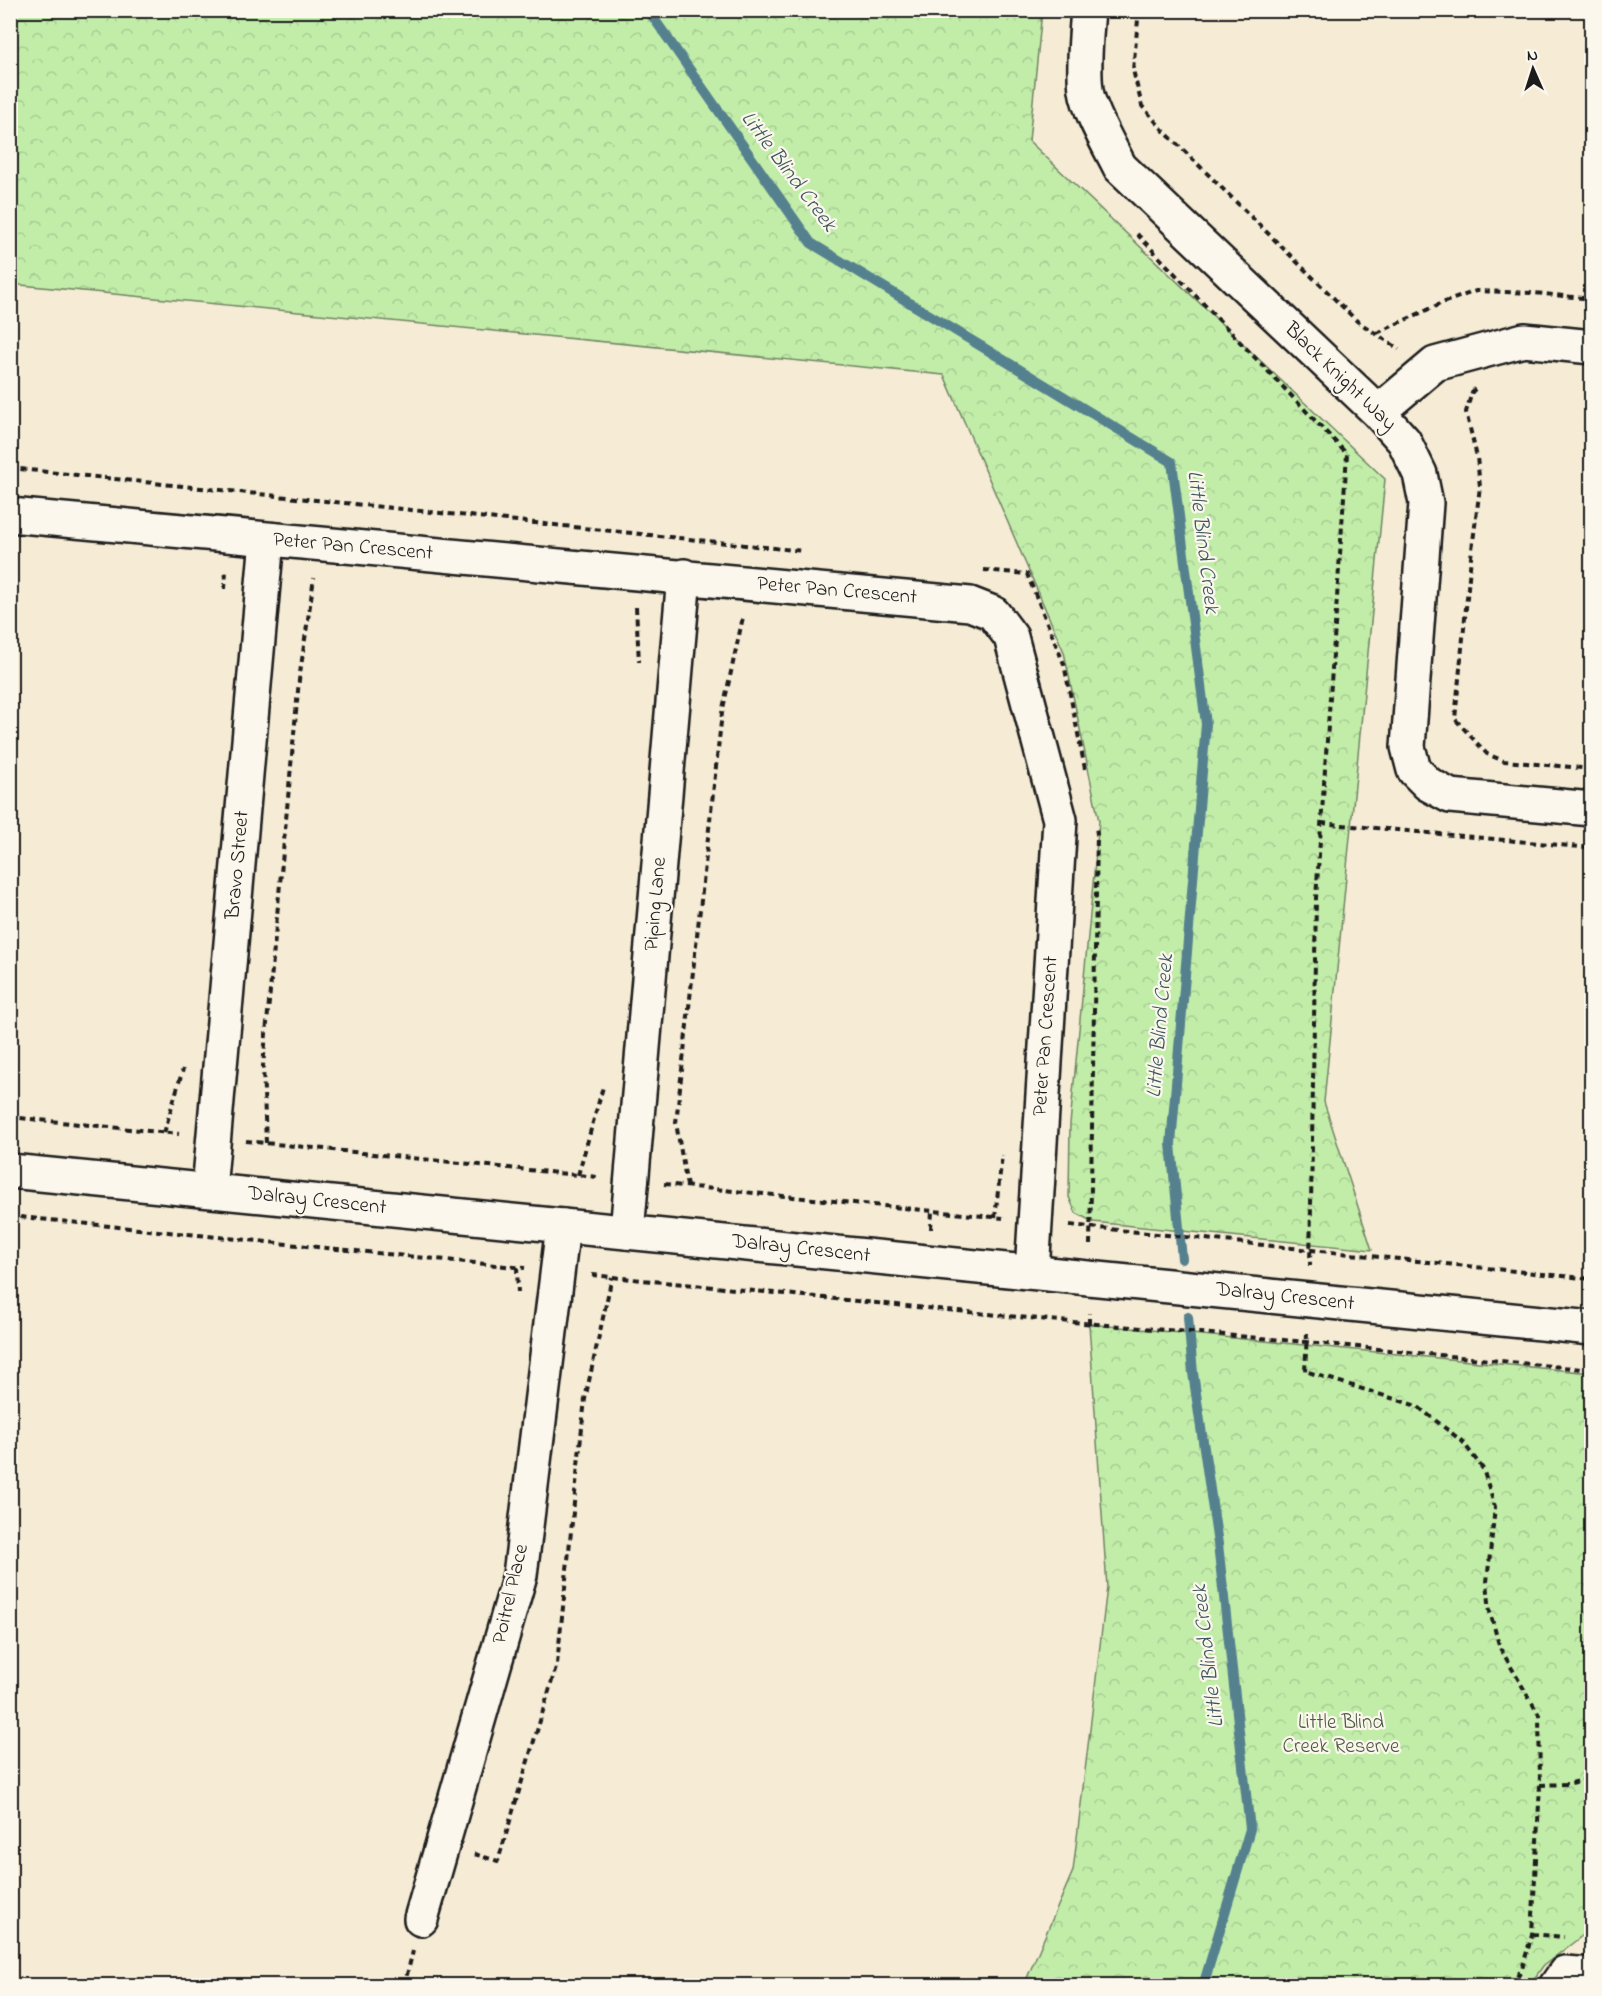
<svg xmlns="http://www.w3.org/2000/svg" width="1602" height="1996" font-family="'Indie Flower',sans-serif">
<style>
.forest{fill:url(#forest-crowns);stroke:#6f8462;stroke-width:1.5}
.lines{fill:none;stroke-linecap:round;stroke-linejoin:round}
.stream{stroke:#55818f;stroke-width:10}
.street-casing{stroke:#1c1c1c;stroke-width:38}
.secondary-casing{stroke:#1c1c1c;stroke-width:38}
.path{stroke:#1c1c1c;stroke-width:4;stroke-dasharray:6 4.5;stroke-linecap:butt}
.street{stroke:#fbf7ec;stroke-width:33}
.secondary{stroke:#fbf7ec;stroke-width:33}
.labels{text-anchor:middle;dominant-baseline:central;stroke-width:4.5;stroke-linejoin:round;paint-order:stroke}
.street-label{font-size:21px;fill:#1c1c1c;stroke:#fbf7ec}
.park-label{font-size:21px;fill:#4e5b46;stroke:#fbf7ec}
.water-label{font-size:22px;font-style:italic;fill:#3d575f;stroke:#fbf7ec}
</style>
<defs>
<pattern id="forest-crowns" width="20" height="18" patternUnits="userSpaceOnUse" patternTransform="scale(1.5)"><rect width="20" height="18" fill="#c2eda9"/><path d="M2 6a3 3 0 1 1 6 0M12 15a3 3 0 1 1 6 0" fill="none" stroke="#a6cb91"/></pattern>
</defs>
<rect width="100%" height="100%" fill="#f6ecd6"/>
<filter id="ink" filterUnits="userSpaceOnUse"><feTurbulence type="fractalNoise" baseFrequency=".0167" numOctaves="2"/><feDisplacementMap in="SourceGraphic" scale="12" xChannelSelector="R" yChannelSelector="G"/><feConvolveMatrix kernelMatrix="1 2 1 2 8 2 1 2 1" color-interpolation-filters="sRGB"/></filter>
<g filter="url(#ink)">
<!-- forest -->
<path class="forest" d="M10,11H1042L1029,141L1385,479L1324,1102L1372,1250L1093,1222L1076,1213L1069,1197L1070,1124L1099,821L1064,652L944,375L11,284Z
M1089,1324L1591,1373V1929L1543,1966L1530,1985H1024L1073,1871L1107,1587Z"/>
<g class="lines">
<!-- stream -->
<path class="stream" d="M648,10L811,243L1172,462L1206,724L1171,1144L1182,1259
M1188,1317L1193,1373L1218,1544L1250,1829L1203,1986"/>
<!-- street casing -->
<g class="street-casing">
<path id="street" d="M1088,10C1086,33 1083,68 1086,90C1089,111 1110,147 1120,167L1378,412L1404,441L1420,474L1426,503L1408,747L1414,770L1428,784L1450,796L1592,809
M1378,412L1435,364L1524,340L1592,347
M10,515L970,604L993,613L1011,637L1060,820L1032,1272
M209,1190L267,539
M627,1232L684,576
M421,1919L520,1575L563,1226
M1556,1986L1565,1973L1592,1975"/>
</g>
<!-- secondary casing -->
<g class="secondary-casing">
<path id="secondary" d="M10,1171L1592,1328"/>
</g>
<!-- path -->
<path class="path" d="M1139,10L1133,70L1142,106L1164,131L1357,321L1399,349
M1137,234L1347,454L1316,898L1310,1266
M1377,333L1442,303L1476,291L1535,293L1592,299
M1475,389L1472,392L1466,412L1477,457L1480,487L1471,557L1455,719L1487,754L1504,761L1592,769
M10,468L803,551
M984,570L1027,574L1064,664L1085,769
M225,589L226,570
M636,607L639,662
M1321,823L1592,848
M10,1117L179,1134
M164,1133L183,1069
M246,1141L597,1177
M266,1143L263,1066L299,680L314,578
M578,1175L603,1087
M664,1184L1003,1218
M687,1186L676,1123L722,713L743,617
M10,1216L525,1268
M995,1218L1002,1155
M1070,1225L1592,1279
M931,1229L932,1211
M1090,1245L1097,834L1096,827
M517,1267L518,1293
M592,1275L1049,1320L1307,1342L1592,1370
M1089,1324V1313
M1307,1333L1305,1371L1417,1406L1463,1442L1483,1469L1495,1507L1487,1582L1490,1612L1500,1648L1539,1715L1540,1785L1532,1934L1522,1969L1511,1986
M1540,1785L1567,1784L1592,1778
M474,1854L498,1861L557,1664L585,1399L612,1277
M1532,1934L1564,1937
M404,1986L413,1951"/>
<!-- street -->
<use href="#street" class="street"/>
<!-- secondary -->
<use href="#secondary" class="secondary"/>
</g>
</g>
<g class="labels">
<!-- street labels -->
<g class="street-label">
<text transform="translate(1340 377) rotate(44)">Black Knight Way</text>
<text transform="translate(353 547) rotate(5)">Peter Pan Crescent</text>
<text transform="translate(837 591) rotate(5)">Peter Pan Crescent</text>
<text transform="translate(238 865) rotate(-85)">Bravo Street</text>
<text transform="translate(656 904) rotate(-85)">Piping Lane</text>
<text transform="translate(1046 1036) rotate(-86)">Peter Pan Crescent</text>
<text transform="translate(317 1201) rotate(6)">Dalray Crescent</text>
<text transform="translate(801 1249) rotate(6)">Dalray Crescent</text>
<text transform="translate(1285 1297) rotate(6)">Dalray Crescent</text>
<text transform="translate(511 1594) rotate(-77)">Poitrel Place</text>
</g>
<!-- park labels -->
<g class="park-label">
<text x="1341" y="1723">Little Blind<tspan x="1341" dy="24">Creek Reserve</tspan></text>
</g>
<!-- water labels -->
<g class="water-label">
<text transform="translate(788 172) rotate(53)">Little Blind Creek</text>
<text transform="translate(1202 542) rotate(83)">Little Blind Creek</text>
<text transform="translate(1161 1026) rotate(-85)">Little Blind Creek</text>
<text transform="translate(1209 1656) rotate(-97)">Little Blind Creek</text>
</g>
</g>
<!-- margin -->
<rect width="1602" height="1996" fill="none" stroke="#fbf7ec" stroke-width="36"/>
<rect x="18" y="18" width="1566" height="1960" fill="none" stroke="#1c1c1c" stroke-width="2" filter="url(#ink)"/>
<!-- north arrow -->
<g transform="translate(1533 69) rotate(357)" stroke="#fbf7ec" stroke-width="4.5" paint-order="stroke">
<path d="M0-4.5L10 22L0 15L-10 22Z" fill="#1c1c1c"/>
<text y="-9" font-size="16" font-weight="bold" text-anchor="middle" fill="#1c1c1c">N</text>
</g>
</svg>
